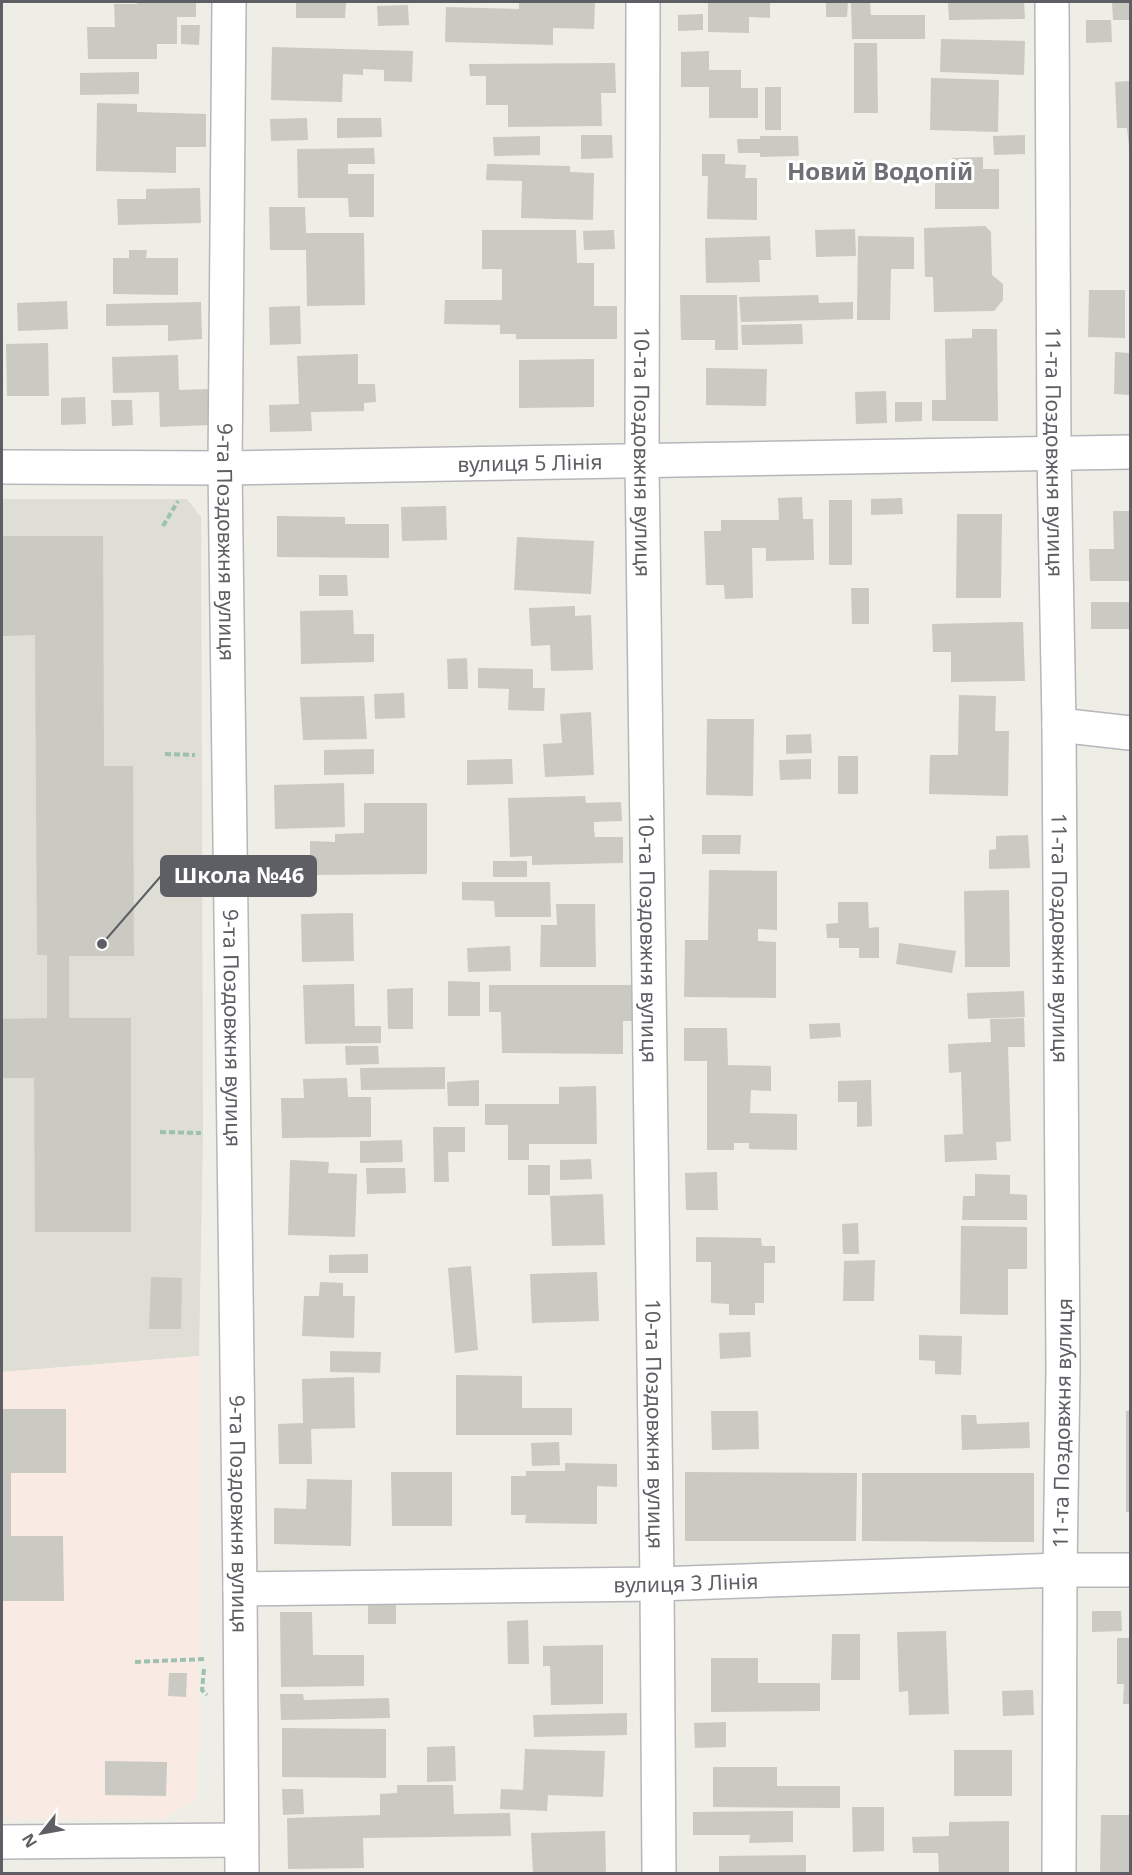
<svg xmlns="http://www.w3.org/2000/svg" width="1132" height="1875" font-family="'Noto Sans',sans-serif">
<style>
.education{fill:#deded4}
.medical{fill:#f9ebe3}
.building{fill:#cac9c2}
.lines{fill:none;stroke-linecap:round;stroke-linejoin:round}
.minor-casing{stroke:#b6b6bb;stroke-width:36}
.path{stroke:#9dc1b0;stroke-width:4;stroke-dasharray:6 3;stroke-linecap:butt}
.minor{stroke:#fff;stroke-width:33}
.labels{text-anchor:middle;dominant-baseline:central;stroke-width:6;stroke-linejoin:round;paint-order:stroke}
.street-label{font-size:21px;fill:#5d5f64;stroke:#fff}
.quarter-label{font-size:24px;font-weight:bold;fill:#6e7076;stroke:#fff}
.leader{fill:none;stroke:#5d5f64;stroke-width:2}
.callout-dot{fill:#5d5f64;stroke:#fff;stroke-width:2}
.callout{fill:#5d5f64;stroke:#5d5f64;stroke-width:2}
.callout-label{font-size:22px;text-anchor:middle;font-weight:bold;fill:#fff}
</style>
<rect width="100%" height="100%" fill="#eeeee6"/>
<!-- education -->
<path class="education" d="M2,499H187L201,517L203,1133L199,1356L2,1372Z"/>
<!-- medical -->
<path class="medical" d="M199,1356L198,1798L164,1819H2V1372Z"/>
<!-- building -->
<path class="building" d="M137,2H196V17H177V44H157V59H88L87,27H115L114,4H137Z
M296,2H346L345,18H296Z
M519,2H595L594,29L553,28V45L445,42L446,7L519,9Z
M708,2H770V18L749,17V33L708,32Z
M826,2H848L847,17H826Z
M851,2H870L871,15H925V39H852Z
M948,2H1024L1025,19L949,20Z
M1112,2H1130V20H1113Z
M408,5L409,25L378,26L377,6Z
M703,14V30L678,31V15Z
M1086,20H1111L1112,42L1086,43Z
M181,25H200L199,45L181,44Z
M941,39L1025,41L1024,75L940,72Z
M854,43H877L878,113H854Z
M272,47L413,51L412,82L384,81V70L363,69V75L343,74L342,102L271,100Z
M709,51V70H741V88H758V118H709V87H681V52Z
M615,63L616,93H601L602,126L508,127V105H486V76H470L469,64Z
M139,72V94L80,95V73Z
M931,78L999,80L998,132L930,130Z
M1130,81V146H1129L1127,128H1117L1115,82Z
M765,87H781V130H765Z
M97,103L137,104V112L206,114V147H176V173L96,171Z
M307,118L308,140L271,141L270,119Z
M337,118H381L382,137L337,138Z
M581,135H612L613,158L581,159Z
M1025,135V154L994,155L993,136Z
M540,136V155L494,156L493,137Z
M760,136H798L799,156L760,157V153H738L737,139H760Z
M374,148L375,164H348V174H374V217H349L348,198H298L297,149Z
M702,154H725V164L746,165L745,178H757V220L707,219L708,176H702Z
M983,157V169H999V209H935V170H952V158Z
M487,164L570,166V172L594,173L593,220L521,218L522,181L486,180Z
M200,188L201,223L118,225L117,199H146V189Z
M269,207H305L306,233H364L365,305L307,306L306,250H270Z
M985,226L991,232L992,275L1003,284V300L994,311L934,312L933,277H925L924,228Z
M855,229L856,256L816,257L815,230Z
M482,230H576L577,263H594V306H617V339H516V334H500V325L444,324L445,300H502V269H482Z
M614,230L615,249L584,250L583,231Z
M770,236L771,260H759L760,282L706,283L705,238Z
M858,236L914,237V269H891L890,320H857Z
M129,250H147L146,258H178V295L113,294V258H129Z
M1089,290H1125V338L1088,337Z
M680,295H737L738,350H715V340H681Z
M818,295L819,303L853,302V319L741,322L739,297Z
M67,301L68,329L18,331L17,303Z
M201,302L202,339L168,341V325L106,326V304Z
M300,306L301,344L270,345L269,307Z
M802,324L803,344L742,345L741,325Z
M972,329H997L998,421H932V400H946L945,339L972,338Z
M48,343L49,396H7L6,344Z
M1115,352L1130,353V395L1114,394Z
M358,354V384H375L376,402L364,403V411L311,412L312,431L270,432L269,405L299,404L297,356Z
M178,355L179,390L208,389L209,425L160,427L159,392L113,393L112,357Z
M594,359V407L519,408V360Z
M706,368L767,369L766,406L706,405Z
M886,391L887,423L856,424L855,392Z
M85,397L86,424L61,425V398Z
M111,400H132L133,425L112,426Z
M895,402H922V421L895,422Z
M802,497L803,519H813L814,560L766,561V548H752L753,598L725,599L724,585H706L704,531H721V520H779L778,498Z
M902,498L903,514L871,515V499Z
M829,500H852V565H829Z
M446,506L447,540L402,541L401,507Z
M1113,511H1130V581H1090L1089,549H1114Z
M957,514H1002L1001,598H956Z
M277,516L345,517V524H389V558L277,557Z
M2,536H103L104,766H133L134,956H69V1018H131V1232H35L34,1078H2V1019L47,1018V955H37L35,635L2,636Z
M517,537L594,541L591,594L514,590Z
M319,575H347L348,596H319Z
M851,588H869V624H852Z
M1091,602H1130V629H1091Z
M575,606V616L591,615L593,670L551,671L550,645L531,646L529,608Z
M353,610L354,634H374V662L301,664L300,611Z
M1023,622L1025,681L951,682V652H933L932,624Z
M467,658L468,689H448L447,659Z
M478,668L533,669V688H545L544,711L508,710L509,689L478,688Z
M404,693L405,718L375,719L374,694Z
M959,695L996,696L995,731H1009L1008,796L929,794L930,755H958Z
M364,696L367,739L303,740L300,697Z
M591,712L594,775L545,777L543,744L562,743L560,714Z
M707,719H754L753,796L706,795Z
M811,734L812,753L786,754V735Z
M374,749V774L324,775V750Z
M838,756H858V794H838Z
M512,759L513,784L467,785V760Z
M811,759V779L780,780L779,760Z
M344,783L345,827L275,829L274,785Z
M585,796L586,803L621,802L622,821L594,822V830L595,837H623V863L532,865V856L510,857L508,798Z
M364,803H427V874L310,875V841L335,842V834L364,833Z
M702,835H741L740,854H702Z
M1028,835L1030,868L989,869V850L996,849V836Z
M493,861H527V877H493Z
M709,870L777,871V930L758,929V941L776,942V998L684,997L685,940H708Z
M462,882H550L551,917H495L494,901L462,900Z
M1009,890L1010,967H965L964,891Z
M838,902H868L869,928L879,927V958H859V948H839V938H827L826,924L838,923Z
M556,904H595L596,967H540L541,925H557Z
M353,913L354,961L302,962L301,914Z
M899,943L956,951L952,973L896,964Z
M510,946L511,971L468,972L467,948Z
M448,981L480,982V1016H448Z
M354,984L355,1026H381V1043L305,1044L303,985Z
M489,985H636V1021H623V1054L502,1053L501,1012H489Z
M413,988V1029H388L387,989Z
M1024,991L1025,1017L968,1019L967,993Z
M1024,1018L1025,1047H1008L1011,1141L996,1142L997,1160L945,1162L944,1135L963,1134L961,1072L949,1073L948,1044L991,1042L990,1019Z
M840,1023L841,1037L810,1039L809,1024Z
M684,1028H727L728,1065L771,1066V1091L751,1090L750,1113L797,1114V1150L749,1149V1143H734V1150H707V1061H684Z
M345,1046H378L379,1064L346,1065Z
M445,1067V1089L361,1090L360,1068Z
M347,1078L348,1097H371V1137L282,1138L281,1098H304L303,1079Z
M479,1080V1106H448L447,1082Z
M871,1080L872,1126L857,1127V1102H838V1081Z
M596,1086L597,1144H529V1160H508V1125H485V1104H559V1087Z
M433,1127H465V1152H448L449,1182H434Z
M402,1140L403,1162L360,1163V1141Z
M591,1159L592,1179L560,1180V1160Z
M290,1160L329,1162L328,1173L357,1174L355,1237L288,1235Z
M528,1165H550V1195H528Z
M366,1168H405L406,1193L367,1194Z
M717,1172L718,1210H686L685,1173Z
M975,1174L1010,1175V1194L1027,1195V1220H962L963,1196H975Z
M603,1194L605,1245L552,1246L550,1196Z
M858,1223L859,1254H843L842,1224Z
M961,1226L1027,1227V1269H1008V1315L960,1314Z
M696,1237L761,1238L762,1246H775V1263H764V1303H755V1315H729V1304L711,1303V1262H696Z
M368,1254V1273H329V1255Z
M875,1260L874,1301H843L844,1261Z
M471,1266L478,1350L455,1353L448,1268Z
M597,1272L599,1321L532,1323L530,1274Z
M151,1277L182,1278L181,1329H149Z
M320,1282L343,1283V1296H355L354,1338L302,1336L304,1296H319Z
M750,1332L751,1357L720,1359L719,1333Z
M919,1335L962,1336L961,1375L935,1374V1361L919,1360Z
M330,1351L381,1352L380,1373L330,1372Z
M456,1375L522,1376V1408H572V1435H456Z
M354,1377L355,1428L311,1429L312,1464H279L278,1424L303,1423L302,1379Z
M2,1409H66V1473H11V1536H63L64,1601H2Z
M1130,1410V1512H1126V1411Z
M711,1411H758L759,1449L712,1450Z
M961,1415H976L977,1424L1029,1422L1030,1448L962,1450Z
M559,1442L560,1465L532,1466L531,1443Z
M565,1463L617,1464V1487L597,1486V1524L525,1523L526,1515H511V1476H526V1471H565Z
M391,1472H452V1526H392Z
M685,1472L857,1473L856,1541H685Z
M862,1473H1034V1542L862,1541Z
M307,1479L352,1480L351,1546L274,1544V1508L306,1509Z
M368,1599H396V1624H368Z
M1092,1611H1121L1122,1631L1092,1632Z
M280,1612H312L313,1655H364V1686L281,1687Z
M528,1620L529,1664H508L507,1621Z
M946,1631L949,1714L909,1715L908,1691L899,1692L897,1632Z
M832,1634H860V1680H831Z
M1117,1638H1130V1704H1123L1124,1684H1117Z
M603,1645V1704L551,1705L550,1666H543V1646Z
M711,1658H758V1683H820V1711L711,1712Z
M169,1673H187L186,1697L168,1696Z
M1033,1690L1034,1715L1003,1716L1002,1691Z
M280,1694H303L304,1700L389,1698L390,1718L281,1720Z
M627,1713V1735L534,1737L533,1715Z
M726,1722V1747L695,1748L694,1723Z
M282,1728L386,1729V1778L282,1777Z
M455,1746L456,1781L427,1782V1747Z
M525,1749L605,1751L603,1797L548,1795L547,1811L500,1809L501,1789L523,1790Z
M954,1750H1012V1796H954Z
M105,1761L167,1762L166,1796L105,1795Z
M713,1767H777V1786H840V1808L713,1807Z
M397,1785H453L454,1814L510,1813L511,1836L363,1838L364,1868L288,1869L287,1818L380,1815V1794L397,1793Z
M282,1789H303L304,1814L283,1815Z
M852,1807H884V1851L853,1852Z
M793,1811V1842L749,1843L750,1835H693V1812Z
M1101,1815H1130V1874H1100Z
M1009,1821V1874H939L938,1853H913L912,1837L949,1836V1822Z
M605,1831L606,1874H533L531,1833Z
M806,1855V1874H719V1856Z"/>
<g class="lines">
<!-- minor casing -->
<g class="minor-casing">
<g id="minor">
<path id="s1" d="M229,2L225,468L240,1589L242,1874"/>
<path id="s2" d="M643,2L642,461L657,1584L659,1874"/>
<path id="s3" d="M1052,2L1054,453L1059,725L1063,1369L1060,1570L1059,1874"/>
<path id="s4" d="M2,467L225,468L1130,452"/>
<path d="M1059,725L1130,733"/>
<path id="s5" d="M240,1589L657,1584L1060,1570H1130"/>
<path d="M2,1842L241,1840"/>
</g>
</g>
<!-- path -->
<path class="path" d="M163,526L178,501
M165,754L195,755
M160,1132L201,1133
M135,1662L205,1659
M204,1669L202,1690L207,1695"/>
<!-- minor -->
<use href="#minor" class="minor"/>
</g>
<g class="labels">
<!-- street labels -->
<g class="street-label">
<text stroke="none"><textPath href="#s2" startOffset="450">10-та Поздовжня вулиця</textPath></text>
<text stroke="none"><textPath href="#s3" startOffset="450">11-та Поздовжня вулиця</textPath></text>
<text stroke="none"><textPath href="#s4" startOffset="528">вулиця 5 Лінія</textPath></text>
<text stroke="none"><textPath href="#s1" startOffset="540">9-та Поздовжня вулиця</textPath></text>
<text stroke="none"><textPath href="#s3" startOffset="936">11-та Поздовжня вулиця</textPath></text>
<text stroke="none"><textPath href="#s2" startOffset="936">10-та Поздовжня вулиця</textPath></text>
<text stroke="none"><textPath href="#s1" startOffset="1026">9-та Поздовжня вулиця</textPath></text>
<text stroke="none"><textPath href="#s2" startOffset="1422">10-та Поздовжня вулиця</textPath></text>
<text transform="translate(1062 1423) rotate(-89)">11-та Поздовжня вулиця</text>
<text stroke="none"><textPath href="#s1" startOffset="1512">9-та Поздовжня вулиця</textPath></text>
<text stroke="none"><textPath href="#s5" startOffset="446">вулиця 3 Лінія</textPath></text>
</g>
<!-- quarter labels -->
<g class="quarter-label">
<text x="880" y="170">Новий Водопій</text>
</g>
</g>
<!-- callouts -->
<path class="leader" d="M102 944L161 876"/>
<circle class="callout-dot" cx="102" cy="944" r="6"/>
<rect class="callout" x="161" y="856" width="155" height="40" rx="6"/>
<g class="callout-label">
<text x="239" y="883">Школа №46</text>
</g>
<!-- border -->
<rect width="1132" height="1875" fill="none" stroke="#5d5f64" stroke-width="6"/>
<!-- north arrow -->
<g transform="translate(42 1833) rotate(239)" stroke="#ffffff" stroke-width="4.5" paint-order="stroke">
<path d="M0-4.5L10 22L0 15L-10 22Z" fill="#5d5f64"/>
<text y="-9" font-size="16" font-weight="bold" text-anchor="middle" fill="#5d5f64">N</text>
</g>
</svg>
